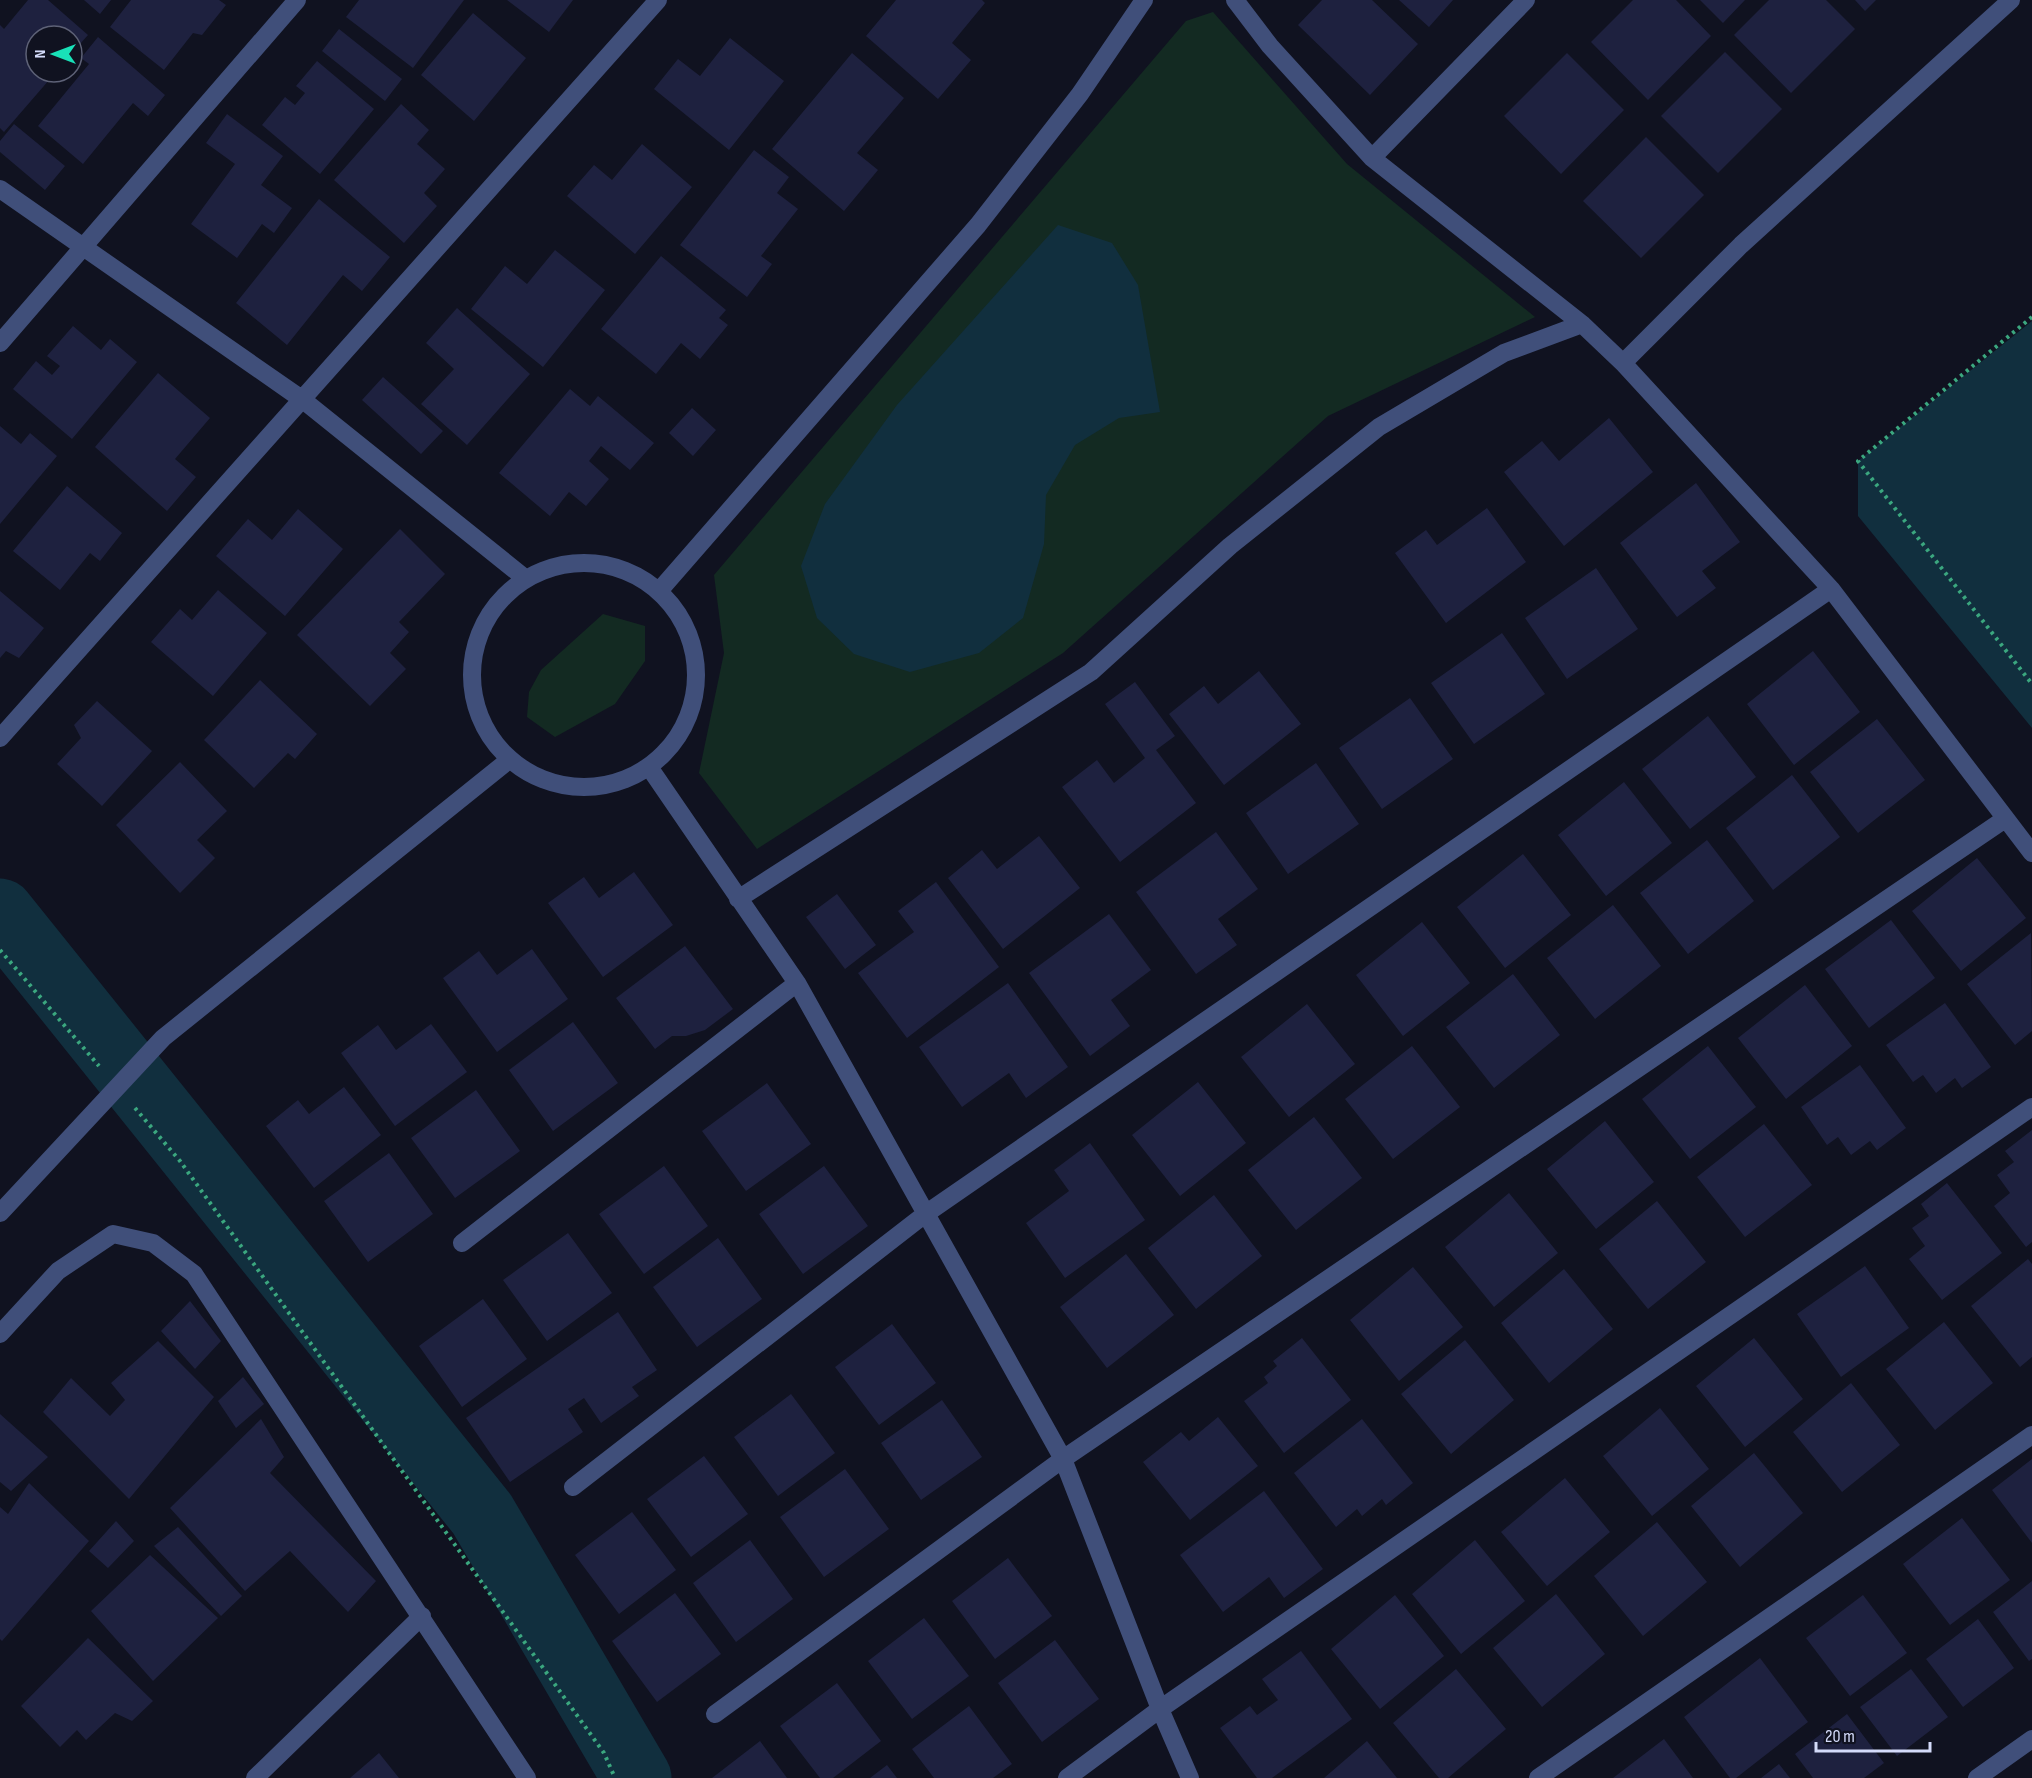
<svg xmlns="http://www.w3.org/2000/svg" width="2032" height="1778" font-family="'Sofia Sans Condensed',sans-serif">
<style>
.green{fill:#132a22}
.water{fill:#112f3e}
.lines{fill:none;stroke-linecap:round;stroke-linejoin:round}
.river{stroke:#112f3e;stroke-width:69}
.building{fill:#1e213f}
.path{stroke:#3ba77f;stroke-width:4;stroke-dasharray:3 4.5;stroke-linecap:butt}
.minor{stroke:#404f7a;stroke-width:18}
</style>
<rect width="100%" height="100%" fill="#101220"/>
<!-- green -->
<path class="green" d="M1213,12L1347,164L1535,317L1328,416L1063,653L757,849L699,773L724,653L714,575L1186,21Z
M603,614L645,626V661L615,704L555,737L527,717L529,692L541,670Z"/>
<!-- water -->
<path class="water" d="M1058,225L1112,243L1138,285L1160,412L1119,418L1075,445L1046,495L1044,544L1023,618L979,653L910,672L854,654L817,618L801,566L825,504L897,405Z
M2032,321V728L1858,516V461Z"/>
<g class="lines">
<!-- river -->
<path class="river" d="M0,913L482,1514L637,1778"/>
</g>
<!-- building -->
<path class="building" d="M28,0H48L88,35L72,53V36H36V72H56L4,132L0,128V25L4,29Z
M84,0H111L100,14Z
M131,0H219L226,5L202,35L193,33L164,70L110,27Z
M359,0H464L413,68L346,17Z
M507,0H573L549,32Z
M896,0H982L985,3L952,43L971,60L938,99L866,36Z
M1322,0H1372L1418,44L1370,95L1298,25Z
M1399,0H1453L1429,27Z
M1633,0H1676L1711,36L1648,100L1591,42Z
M1700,0H1745L1723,23Z
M1769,0H1826L1855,29L1791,93L1734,35Z
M1855,0H1876L1865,11Z
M473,13L526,58L474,121L421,75Z
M339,29L402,79L385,101L322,51Z
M98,37L165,95L148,116L133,103L83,164L38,126L89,64L81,58Z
M730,38L784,81L729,150L654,89L678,59L700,76Z
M1725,52L1782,109L1718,173L1661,116Z
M852,53L904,98L857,153L878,170L844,211L772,149Z
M1567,53L1624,110L1561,174L1504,116Z
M317,61L374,109L320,174L262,125L285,97L295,105L305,93L296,86Z
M401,104L429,130L417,144L445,169L424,193L437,206L404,243L334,180Z
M227,114L283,156L261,185L292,208L274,233L262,224L237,258L191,224L235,164L206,143Z
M14,124L65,166L45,190L0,152V141Z
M1646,137L1704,195L1641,258L1583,201Z
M642,144L692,187L635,254L567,196L594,165L612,180Z
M754,150L789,177L777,193L798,209L761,256L772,264L747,297L680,245Z
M319,199L390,257L362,291L343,275L287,345L236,303Z
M555,250L605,290L543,367L471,309L505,266L527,284Z
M661,256L726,310L719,318L728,325L700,359L681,343L656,374L601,329Z
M457,308L530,374L467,445L421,404L454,369L426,343Z
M73,326L101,350L110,339L137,362L72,439L13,389L36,361L52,375L60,366L47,356Z
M158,373L210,418L175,459L196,477L167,511L95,447Z
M383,377L443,431L421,454L362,400Z
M570,389L590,406L598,396L654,443L630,470L601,446L589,461L609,479L586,506L569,492L550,516L499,473Z
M692,408L716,430L693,456L669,433Z
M1609,418L1653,472L1564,546L1504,472L1542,441L1559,461Z
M0,426L21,444L30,433L57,456L0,524Z
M1696,483L1740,542L1702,571L1716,588L1677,617L1620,543Z
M67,486L122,533L100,561L90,553L60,590L13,551Z
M1487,508L1526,562L1446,623L1395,553L1426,530L1437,545Z
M298,509L343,549L285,616L216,556L248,519L272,540Z
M400,529L445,574L399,622L409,632L390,653L406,669L370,706L297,635Z
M1596,568L1638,629L1567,679L1525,618Z
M218,590L267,633L213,696L151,642L180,609L192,620Z
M0,591L44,628L19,658L6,651L0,658Z
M1502,633L1545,694L1474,744L1431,683Z
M1813,651L1860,712L1794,765L1747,704Z
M1259,671L1301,724L1224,785L1169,714L1204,686L1218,704Z
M260,680L317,734L295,759L288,753L254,788L204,740Z
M1135,682L1175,736L1156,750L1196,803L1120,862L1062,787L1097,760L1114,783L1145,758L1105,704Z
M1410,698L1453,759L1382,809L1339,748Z
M97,701L152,751L102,806L57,764L81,738L74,725Z
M1708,716L1756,777L1690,829L1642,769Z
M1877,719L1925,780L1858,833L1810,772Z
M180,762L227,811L197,840L215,858L180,893L116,825Z
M1316,763L1359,824L1288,874L1246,813Z
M1792,775L1840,837L1773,890L1726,828Z
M1624,782L1672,843L1606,896L1558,835Z
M1216,832L1258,889L1218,919L1237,945L1196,974L1136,892Z
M1039,836L1080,888L1003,949L948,878L982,850L997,869Z
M1707,840L1754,901L1688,954L1640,893Z
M1523,854L1571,915L1505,968L1457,907Z
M1977,858L2026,918L1961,971L1912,911Z
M634,872L673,925L603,977L548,903L584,877L599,898Z
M936,882L999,967L907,1038L858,973L914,932L898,911Z
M837,894L876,945L845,969L806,917Z
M1613,905L1661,966L1595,1019L1547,958Z
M1109,914L1151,970L1111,1000L1130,1026L1090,1056L1029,973Z
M1891,920L1935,978L1869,1028L1825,969Z
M1422,922L1470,983L1403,1036L1356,975Z
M2031,933L2032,1031L2015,1045L1967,984Z
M685,946L733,1009L705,1030L686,1036H672L655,1049L616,998Z
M532,949L568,999L497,1052L443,978L479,951L497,975Z
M1513,974L1560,1035L1494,1088L1446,1027Z
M1008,983L1068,1067L1026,1098L1009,1073L962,1107L919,1047Z
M1805,985L1852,1046L1786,1099L1738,1038Z
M1945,1003L1991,1067L1962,1088L1955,1078L1936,1093L1923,1075L1913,1082L1886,1045Z
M1307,1004L1355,1064L1289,1117L1241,1057Z
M573,1022L618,1083L553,1131L509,1070Z
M431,1024L467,1072L395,1126L341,1053L378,1025L396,1050Z
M1412,1046L1460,1107L1393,1159L1345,1099Z
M1708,1046L1756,1107L1690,1159L1642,1099Z
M1860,1065L1906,1128L1877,1150L1870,1141L1851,1155L1838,1137L1827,1145L1801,1107Z
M1198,1082L1246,1143L1180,1196L1132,1135Z
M767,1083L811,1144L746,1191L702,1131Z
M344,1087L381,1135L314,1188L266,1126L298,1100L309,1114Z
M476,1090L520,1151L455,1198L411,1138Z
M1314,1117L1362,1178L1296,1230L1248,1170Z
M1605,1121L1654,1182L1596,1229L1547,1169Z
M1764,1124L1812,1185L1745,1237L1697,1177Z
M2032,1130V1242L2026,1247L1994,1206L2010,1193L1997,1175L2014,1162L2005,1151Z
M1090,1143L1145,1220L1065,1278L1026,1223L1069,1191L1054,1170Z
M389,1153L433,1214L368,1262L324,1201Z
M664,1166L708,1226L644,1274L599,1214Z
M824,1166L868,1226L803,1274L759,1214Z
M1947,1183L2002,1253L1942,1300L1909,1259L1925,1246L1912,1228L1929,1216L1921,1204Z
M1509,1193L1558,1253L1494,1307L1445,1247Z
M1214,1195L1262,1256L1196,1309L1148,1248Z
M1657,1201L1706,1262L1648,1309L1599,1249Z
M568,1233L612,1293L547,1341L503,1280Z
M718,1238L762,1299L697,1347L653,1287Z
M1126,1254L1174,1315L1107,1368L1060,1307Z
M2028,1259L2032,1264V1357L2020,1367L1971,1306Z
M1865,1266L1909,1328L1841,1377L1797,1314Z
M1413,1267L1463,1327L1399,1381L1350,1320Z
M1564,1269L1613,1329L1549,1383L1501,1323Z
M483,1299L527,1359L462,1407L419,1346Z
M190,1301L221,1341L195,1369L161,1331Z
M618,1312L657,1370L632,1387L639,1396L601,1423L584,1398L568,1409L583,1432L510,1482L466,1418Z
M1944,1322L1993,1383L1935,1430L1886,1369Z
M892,1324L936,1383L879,1425L835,1367Z
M1302,1338L1351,1400L1284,1453L1244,1401L1268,1383L1264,1377L1277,1366L1273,1361Z
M1754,1338L1803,1399L1745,1447L1696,1386Z
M1465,1340L1514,1400L1451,1454L1401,1394Z
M158,1341L214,1397L129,1499L43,1412L71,1378L110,1416L125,1400L111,1383Z
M243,1377L264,1404L236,1428L218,1401Z
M1851,1383L1900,1445L1842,1492L1793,1432Z
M791,1394L835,1453L778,1496L734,1437Z
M942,1400L982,1457L921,1500L881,1443Z
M1660,1408L1709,1469L1652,1516L1603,1456Z
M0,1414L48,1457L11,1491L0,1482Z
M1218,1417L1258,1466L1190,1520L1143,1462L1181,1432L1189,1441Z
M261,1419L284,1457L270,1473L376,1581L348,1612L290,1551L245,1591L170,1508Z
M1362,1419L1413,1483L1386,1505L1382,1499L1362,1516L1357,1509L1336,1527L1294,1473Z
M1754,1453L1803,1513L1740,1567L1691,1506Z
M704,1456L748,1514L691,1557L647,1499Z
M2032,1459V1543L1992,1490Z
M845,1469L889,1529L824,1577L780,1517Z
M1565,1478L1610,1532L1547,1586L1501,1532Z
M29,1483L89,1541L2,1641L0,1639V1507L8,1514Z
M1264,1491L1323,1569L1284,1598L1269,1577L1223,1612L1180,1555Z
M632,1512L676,1570L619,1614L575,1555Z
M1962,1518L2010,1580L1950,1625L1903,1564Z
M116,1521L134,1541L108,1568L89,1551Z
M1657,1522L1707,1582L1643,1636L1594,1576Z
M178,1527L242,1596L221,1616L154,1546Z
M750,1540L793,1599L736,1642L693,1583Z
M1475,1540L1525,1601L1461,1654L1412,1594Z
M150,1555L218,1618L153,1681L91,1611Z
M1008,1558L1052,1616L995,1659L952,1601Z
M2032,1581V1659L2029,1661L1993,1612Z
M675,1593L721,1654L657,1702L612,1641Z
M1556,1594L1605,1654L1542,1707L1493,1648Z
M1395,1595L1444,1656L1380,1709L1331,1649Z
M1863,1595L1907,1653L1850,1696L1806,1638Z
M924,1618L969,1676L912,1719L868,1661Z
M1978,1619L2014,1668L1963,1707L1926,1659Z
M88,1638L153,1701L132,1721L115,1713L86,1740L77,1730L60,1747L21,1706Z
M1055,1640L1099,1699L1042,1742L998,1683Z
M1301,1651L1352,1719L1272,1778H1257L1220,1728L1250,1706L1257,1715L1278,1700L1262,1679Z
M1760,1658L1808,1722L1736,1778H1730L1684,1717Z
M1456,1669L1506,1729L1448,1778H1439L1393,1723Z
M1911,1669L1948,1717L1897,1756L1860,1707Z
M837,1683L881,1741L833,1778H820L780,1726Z
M969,1706L1012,1764L993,1778H934L912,1749Z
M1847,1714L1884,1763L1864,1778H1813L1795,1754Z
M1664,1739L1693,1778H1613Z
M760,1741L787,1778H712Z
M1367,1741L1397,1778H1324Z
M379,1753L399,1778H350Z
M1779,1764L1790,1778H1761Z
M887,1765L897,1778H870Z"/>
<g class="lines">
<!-- path -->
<path class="path" d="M2032,317L1858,461L2032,684
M0,950L99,1066
M135,1108L180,1161L604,1753L615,1778"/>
<!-- minor -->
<path class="minor" d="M1235,0L1270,46L1372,158L1582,324L1623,363L1831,589L2032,853
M1372,158L1526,0
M0,189L303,400L526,579
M0,343L297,0
M1623,363L1741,245L2011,0
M472 675a112 112 0 1 1 224 0a112 112 0 1 1-224 0Z
M659,591L978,225L1080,94L1144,0
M0,738L658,0
M649,767L797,983L1063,1459L1160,1709L1190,1778
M738,899L1091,672L1230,546L1379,427L1504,353L1582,324
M0,1213L163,1038L509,760
M462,1243L797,983
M0,1334L58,1271L113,1234L153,1243L194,1274L527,1778
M573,1487L924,1215L1831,589
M715,1714L1063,1459L2005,819
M255,1778L422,1616
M1067,1778L1160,1709L2032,1107
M1538,1778L2032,1435
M1977,1778L2032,1739"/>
</g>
<!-- north arrow -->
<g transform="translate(54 54) rotate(270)"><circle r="28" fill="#101220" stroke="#5e6277" stroke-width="1.5"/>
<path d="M0-4.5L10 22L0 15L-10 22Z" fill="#19e1b8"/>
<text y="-9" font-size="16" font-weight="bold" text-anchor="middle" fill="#d4dbfa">N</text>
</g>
<!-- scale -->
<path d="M1816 1742v9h114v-9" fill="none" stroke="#d4dbfa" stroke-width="3"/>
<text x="1825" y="1742" font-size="18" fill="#d4dbfa" stroke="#101220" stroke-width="4.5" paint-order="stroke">20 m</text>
</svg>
